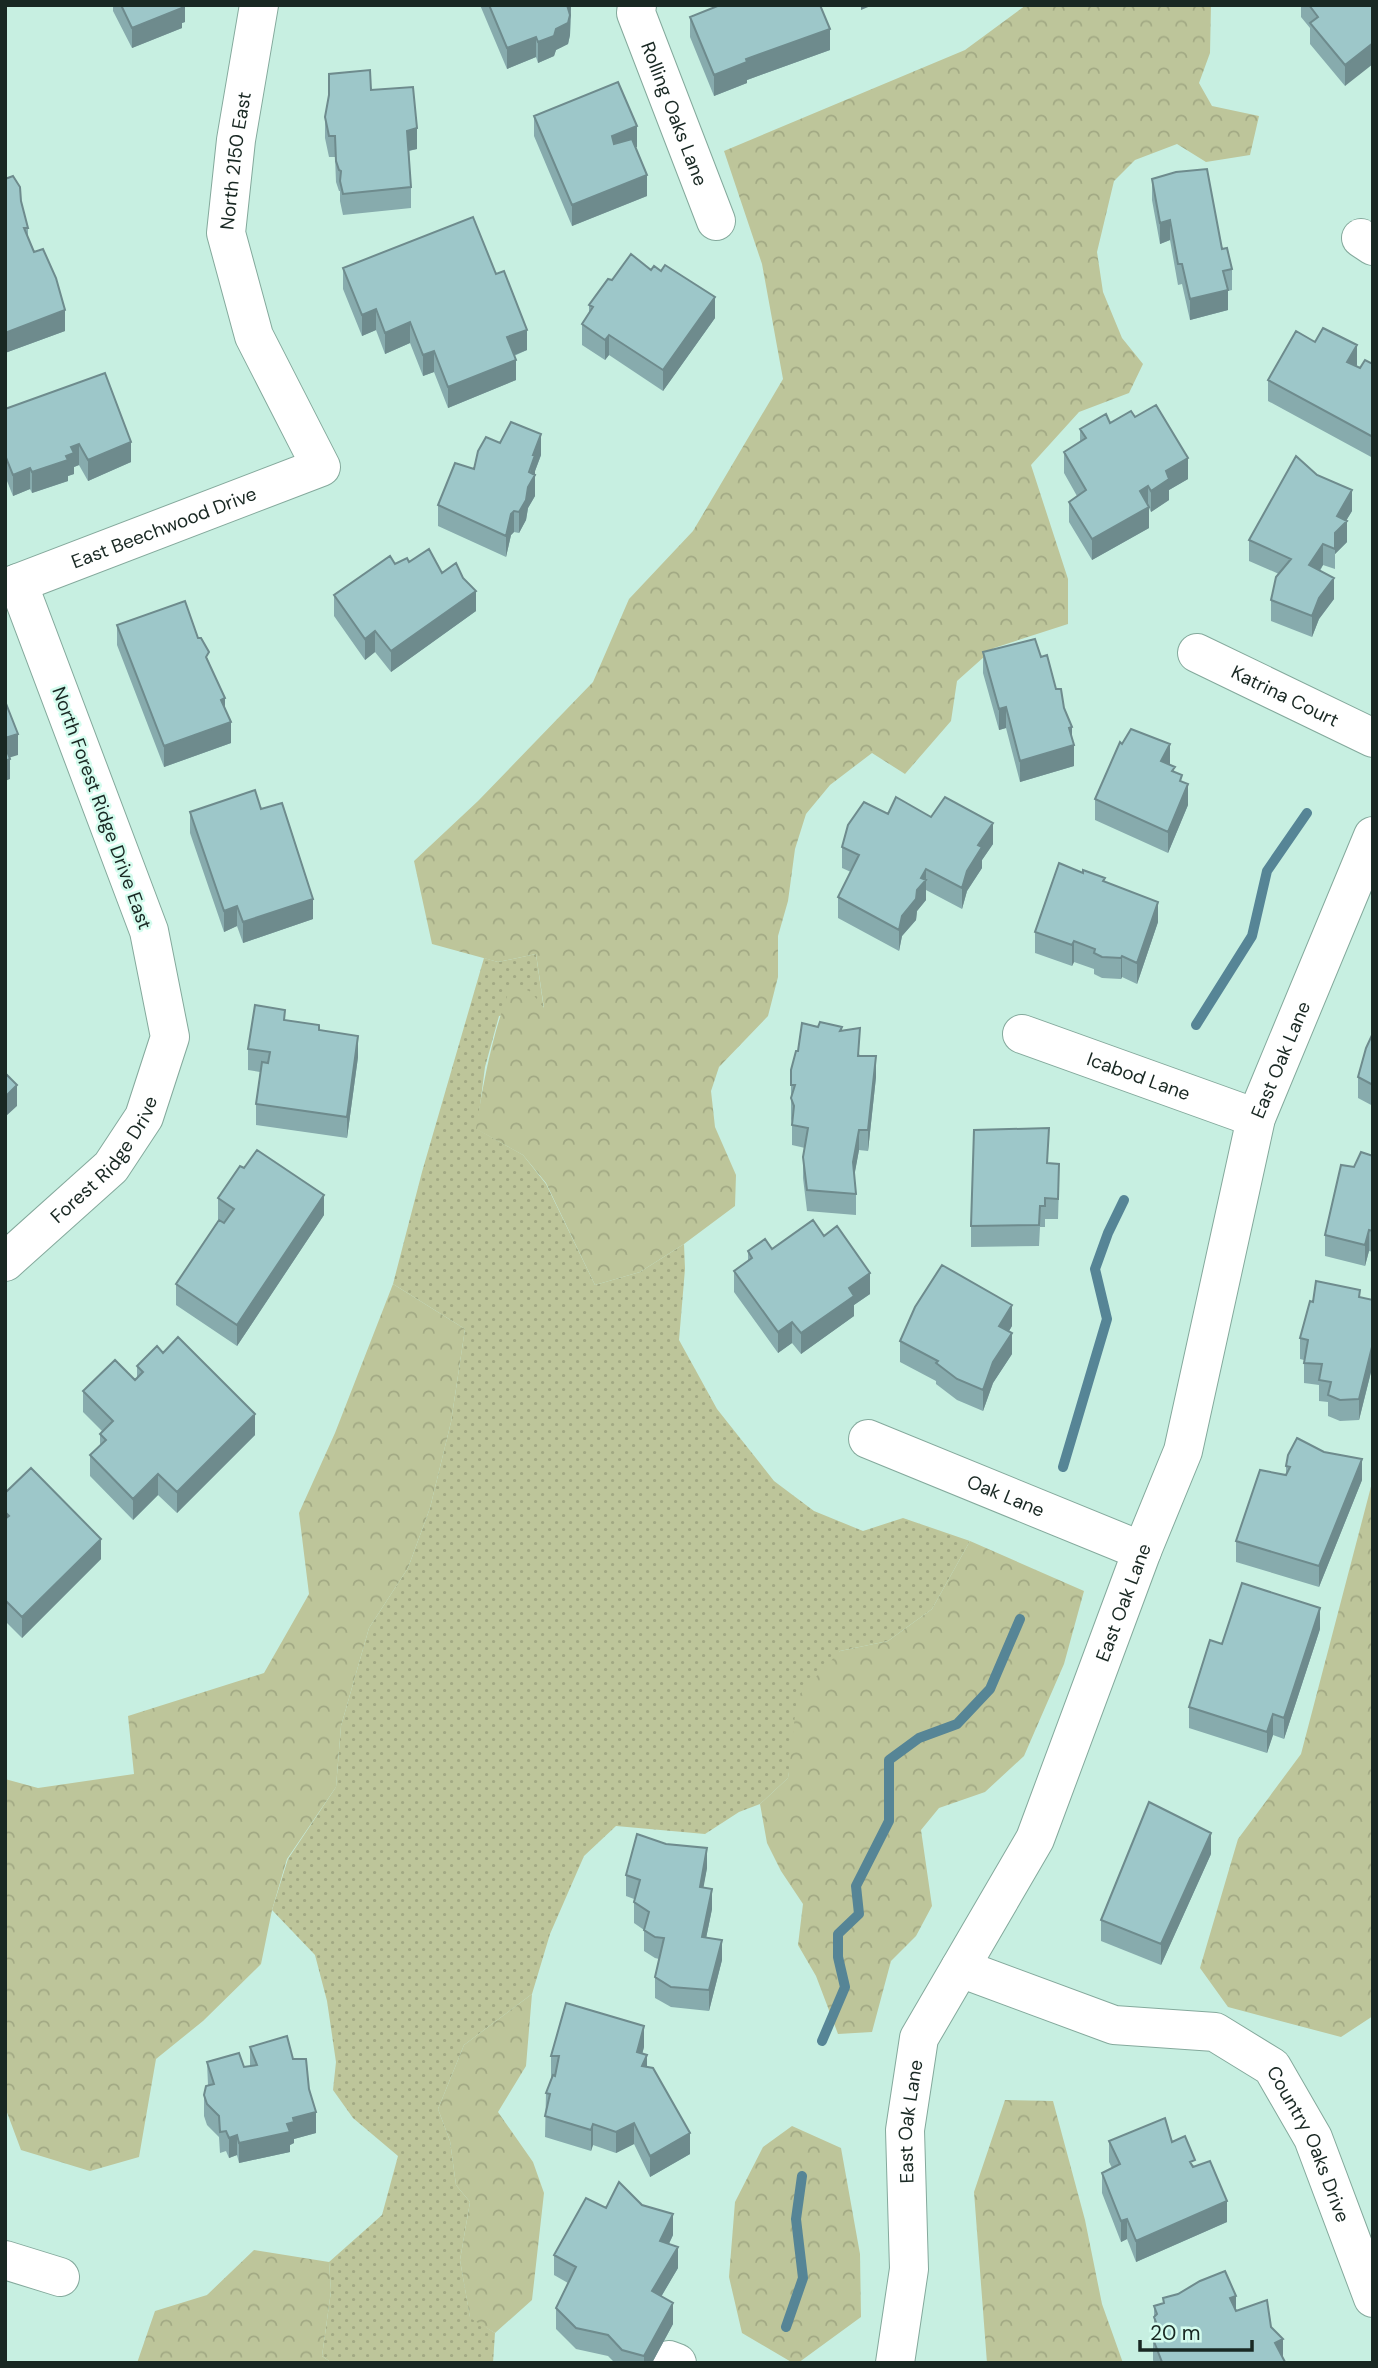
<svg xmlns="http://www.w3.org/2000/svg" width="1378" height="2368" font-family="'DM Sans',sans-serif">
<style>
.grass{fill:url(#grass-dots)}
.forest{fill:url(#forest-crowns)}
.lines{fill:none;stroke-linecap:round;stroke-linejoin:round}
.stream{stroke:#568596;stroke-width:10}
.minor-casing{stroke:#84a99c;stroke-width:40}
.minor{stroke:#fff;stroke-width:38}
.wall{fill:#87abad}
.shaded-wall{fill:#6e8b8d}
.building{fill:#9dc7c9;stroke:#6e8b8d;stroke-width:2}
.labels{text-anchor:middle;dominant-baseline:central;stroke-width:5;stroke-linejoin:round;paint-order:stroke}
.street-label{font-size:19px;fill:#192823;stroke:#d4fcee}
</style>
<defs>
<pattern id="grass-dots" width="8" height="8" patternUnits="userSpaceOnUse" patternTransform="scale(1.75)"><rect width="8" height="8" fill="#bdc59a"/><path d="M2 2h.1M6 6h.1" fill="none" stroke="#a2a984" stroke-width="1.8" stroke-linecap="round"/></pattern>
<pattern id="forest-crowns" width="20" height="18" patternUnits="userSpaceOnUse" patternTransform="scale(1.75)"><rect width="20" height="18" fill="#bdc59a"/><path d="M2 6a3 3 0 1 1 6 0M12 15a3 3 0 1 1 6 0" fill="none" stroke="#a2a984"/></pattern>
</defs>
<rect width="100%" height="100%" fill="#c7efe1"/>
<!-- grass -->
<path class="grass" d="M536,954L544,1010L499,1016L485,1067L477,1129L523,1155L546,1184L595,1285L640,1272L684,1244L685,1269L679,1340L717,1409L774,1481L814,1511L863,1531L903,1518L970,1541L932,1609L888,1641L840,1651L794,1741L788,1778L760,1804L739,1812L705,1834L616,1826L584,1856L550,1934L532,1994L464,2045L438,2109L450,2141L456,2185L470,2202L460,2260L470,2317L495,2333L493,2363H332L322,2356L331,2291L329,2262L382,2215L398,2156L353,2118L333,2090L336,2062L327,2001L315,1955L272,1910L288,1859L336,1787L341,1726L369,1628L408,1568L430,1508L451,1422L465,1329L393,1284L422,1172L484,958L498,962Z"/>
<!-- forest -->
<path class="forest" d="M1026,5H1211L1210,53L1199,83L1212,106L1259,116L1250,155L1206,162L1177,144L1135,160L1114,181L1097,252L1103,292L1122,338L1143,364L1129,393L1079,412L1031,465L1068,579V624L994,648L957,681L951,721L905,774L872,753L830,785L806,814L795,849L788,901L778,936V977L768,1016L719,1067L711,1091L715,1127L736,1175L735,1206L684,1244L640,1272L595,1285L546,1183L523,1155L476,1129C484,1078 493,1031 512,983L531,992L544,1008L536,954L498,962L432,944L414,861L478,801L593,682L629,599L693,531L783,379L762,264L724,151L965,50Z
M393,1284L465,1329L451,1422L430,1508L408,1568L369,1628L341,1726L336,1787L287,1859L272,1910L261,1964L203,2021L156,2059L139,2157L90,2171L21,2150L5,2107V1779L38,1788L134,1774L128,1716L264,1673L309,1594L299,1513L335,1433Z
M1373,1479V2016L1341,2037L1228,2007L1200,1968L1238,1839L1301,1754Z
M970,1541L1084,1591L1064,1664L1024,1756L985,1792L939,1808L921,1830L932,1906L916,1936L891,1961L872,2032L838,2034L816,1976L798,1945L803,1904L781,1871L767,1843L760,1804L788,1778L797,1697L840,1651L888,1641L932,1609Z
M532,1994L526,2066L498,2112L533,2162L544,2193L532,2300L495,2333L470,2318L460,2260L470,2202L456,2185L450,2141L438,2109L464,2045Z
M1005,2100L1053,2101L1085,2220L1102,2304L1123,2363H987L974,2192Z
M792,2126L841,2148L860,2254L861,2317L798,2363H793L742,2333L729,2277L735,2202L763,2147Z
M254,2250L329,2262L331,2291L322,2356L332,2363H137L155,2311L207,2295Z"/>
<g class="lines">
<!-- stream -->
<path class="stream" d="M1196,1025L1252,936L1267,871L1307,813
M1063,1467L1107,1319L1095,1269L1108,1233L1124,1200
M822,2041L845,1987L838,1957V1934L859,1914L856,1886L889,1821V1760L919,1738L957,1724L990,1689L1020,1619
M786,2327L803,2278L796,2219L802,2176"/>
<!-- minor casing -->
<g class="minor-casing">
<g id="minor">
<path id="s1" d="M637,5L636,13L716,221"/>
<path d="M1361,238L1373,246"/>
<path id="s2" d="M5,588L321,467L254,336L226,233L236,140L259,5"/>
<path id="s3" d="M1197,653L1373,738"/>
<path id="s4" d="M1022,1034L1256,1118"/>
<path id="s5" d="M5,1262L111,1167L144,1117L170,1037L149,931L18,583"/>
<path id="s6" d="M868,1439L1142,1551"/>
<path id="s7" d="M960,1968L1114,2025L1215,2032L1272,2067L1313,2138L1373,2298"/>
<path d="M5,2260L60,2277"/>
<path d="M669,2360L677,2363"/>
<path id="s8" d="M895,2363L909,2269L905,2130L919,2038L1035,1839L1142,1551L1183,1451L1256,1118L1373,836"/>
</g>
</g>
<!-- minor -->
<use href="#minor" class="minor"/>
</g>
<!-- wall -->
<path class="wall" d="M113,5H185V22L182,23V28L132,48L113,11Z
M480,5H571L570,35L568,44L556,50L554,56L538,63L536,57L507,69Z
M1301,5H1373L1345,86L1310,44V28L1301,17Z
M690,17L830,50L747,80V83L714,96L690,37Z
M371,90L417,149L409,151L411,187V208L343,215L340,201V191H339L336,182L335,157H329L325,138V117Z
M534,116L637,147H635L647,196L572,226L534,136Z
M5,179L21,201L28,228V239L65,331L5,353Z
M1152,179L1222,249L1232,269V290L1228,291V310L1190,320L1182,284L1178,285L1170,240L1160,244L1152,200Z
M343,268L496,274L527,350L514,356L516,380L448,408L434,372L423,376L410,343L385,354L376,330L362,336L343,289Z
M651,270L715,318L663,391L609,355L605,360L582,345V324L589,313V305L612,280Z
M1373,364V458L1268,401V380L1357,366L1360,368Z
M5,409L131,462L88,481L79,465L74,467V474L68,476V481L32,493L30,489L13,496L5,476Z
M1135,417L1188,479L1169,490V500L1151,512L1149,508V528L1092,560L1069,522V502L1077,496L1064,473V452L1080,442V429Z
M500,443L541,455L535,471V496L528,508L526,520L519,533L514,532L511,535L506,557L438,526V505Z
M1352,511L1346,521L1347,542L1335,554V569L1323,565L1320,571L1334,599L1319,619L1312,637L1271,621V600L1279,574L1249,561V540Z
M409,562L442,573L476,611L391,672L375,652L365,660L334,616V595L395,564Z
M117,625L198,638L209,662L225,709L231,743L164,767L117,645Z
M983,652L1041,657L1056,689L1072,738L1074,766L1020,782L1006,728L999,730L983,673Z
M1170,765L1182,782L1188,805L1168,853L1095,820V799Z
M261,809L313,919L243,943L237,926L224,932L190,833V812Z
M888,814L931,817L993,844L982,860V868L967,891L962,909L926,890V900L917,911L916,920L902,936L899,951L838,918V897L851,872L842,868V847Z
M1105,882L1158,922L1137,984L1122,977L1121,979L1102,978L1094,974V969L1074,962L1072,966L1035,953V932Z
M285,1021L319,1031L358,1057L347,1138L256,1125V1104L260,1072L248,1070V1049Z
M842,1031L876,1077L868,1151L859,1150L854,1176L856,1194V1215L807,1211L803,1178V1157L805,1148L792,1145V1123L791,1119V1070L798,1051Z
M1373,1033V1106L1358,1098V1077Z
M1373,1156V1252L1369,1251L1365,1266L1325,1256V1235L1354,1167Z
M1048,1163L1059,1185L1058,1219H1045V1227H1040L1039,1246L971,1247V1226Z
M218,1198L324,1215L237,1346L176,1305V1284L224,1223L218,1219Z
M824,1236L870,1294L854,1305V1316L801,1354L792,1343L778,1353L734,1292V1271L748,1262V1251L772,1249Z
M1360,1297L1373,1300V1364L1359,1420L1340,1421L1328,1416V1402L1319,1401V1385L1304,1383V1360L1300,1359V1338L1313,1302Z
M1012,1326L1009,1331L1012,1354L993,1383L983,1411L957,1400L936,1384V1381L900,1362V1341Z
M163,1353L255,1435L177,1513L158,1495L133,1520L90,1476V1455L100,1445V1434L102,1431L83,1412V1391L135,1380L137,1378V1366Z
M1324,1452L1362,1480L1319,1587L1236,1562V1541L1286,1475V1466Z
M5,1493L101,1559L22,1638L5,1621Z
M1320,1629L1284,1739L1273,1735L1267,1753L1189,1728V1707L1222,1644Z
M1211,1854L1161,1965L1101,1941V1920Z
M707,1868L703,1887L712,1909L706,1938L722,1960L709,2011L671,2007L655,1998V1977L659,1959L655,1958L644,1951V1930L634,1923V1899L626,1896V1875Z
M250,2047L293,2059L309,2089L316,2133L294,2139V2143L290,2145V2152L239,2163L237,2155L229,2158L226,2151L220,2153L219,2137L207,2125L204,2116V2095L208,2085L207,2062L244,2067L250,2066Z
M644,2047L642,2054L647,2067L690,2154L650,2177L634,2144L616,2153L593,2145L591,2151L545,2137L546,2093L552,2077H551V2056Z
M1109,2141L1172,2142L1195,2167L1227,2222L1136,2262L1127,2239L1121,2242L1102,2193V2173L1112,2168L1109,2162Z
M642,2205L673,2235L669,2244L678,2268L661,2297L673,2324L652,2363H615L608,2356L576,2349L556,2329V2308L568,2283L554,2275V2255L606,2208Z
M1236,2296V2311L1271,2327L1285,2363H1154L1153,2360V2339L1154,2338V2306L1163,2303V2298Z"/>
<!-- shaded-wall -->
<path class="shaded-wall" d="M180,5H185V22L182,23V28L132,48V28Z
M565,5H571L570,35L568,44L556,50L554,56L538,63V42Z
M861,5H873L861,10Z
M830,29V50L747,80V83L714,96V75L746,59Z
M536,37V57L507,69V48Z
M1373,43V64L1345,86V65Z
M637,126V147L612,157V136Z
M417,128V149L407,151V131Z
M647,175V196L572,226V205Z
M1170,220V240L1160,244V223Z
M1228,290V310L1190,320V299Z
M715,297V318L663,391V370Z
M376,309V330L362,336V315Z
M65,310V331L5,353V333Z
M410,322V343L385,354V333Z
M527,330V350L507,358V337Z
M609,335V355L605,360V340Z
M1357,345V366L1347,362Z
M434,351V372L423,376V355Z
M516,360V380L448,408V387Z
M541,434V455L535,471V496L528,508L526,520L519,533V512L528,487L533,455Z
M131,442V462L88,481V460Z
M79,444V465L74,467V474L68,476V481L32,493V472L66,456L71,447Z
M1188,458V479L1169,490V500L1151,512V491L1166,471Z
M30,468V489L13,496V475Z
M1148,486V507L1140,491Z
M1352,490V511L1344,524L1347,521V542L1335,554V533L1337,516Z
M1149,507V528L1092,560V539Z
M514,511V532L511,535L506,557V536L511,514Z
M1323,544V565L1309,586V565Z
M1334,578V599L1319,619L1312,637V616L1319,598Z
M476,591V611L391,672V651Z
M375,631V652L365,660V639Z
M225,698V719L221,700Z
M1006,707V728L999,730V709Z
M231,722V743L164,767V746Z
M1072,727V746L1074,745V766L1020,782V761Z
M18,734V755L5,759V738Z
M1170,744V765L1161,761Z
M10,759V779L5,781V761Z
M1188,784V805L1168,853V832Z
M993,823V844L982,860V868L967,891L962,909V888L967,871L978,845Z
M926,869V900L917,911L916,920L902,936L899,951V930L902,916L917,890L921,878Z
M313,899V919L243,943V922Z
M1158,902V922L1137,984V963Z
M237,906V926L224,932V911Z
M1074,941V962L1072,966V945Z
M1122,956V977L1121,979V958Z
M358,1036V1057L347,1138V1117Z
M876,1056V1077L868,1151V1130Z
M17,1085V1106L5,1117V1097Z
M859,1130V1150L853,1183V1162Z
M324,1195V1215L237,1346V1325Z
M1369,1230V1251L1365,1266V1245Z
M870,1273V1294L854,1305V1316L801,1354V1333L849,1288Z
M1012,1305V1326L999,1347V1326Z
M792,1322V1343L778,1353V1332Z
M1012,1333V1354L993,1383L983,1411V1390L993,1362Z
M1373,1343V1364L1359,1420V1399Z
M255,1414V1435L177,1513V1492Z
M1362,1459V1480L1319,1587V1566Z
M158,1474V1495L133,1520V1499Z
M101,1539V1559L22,1638V1617Z
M1320,1608V1629L1284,1739V1718Z
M1273,1714V1735L1267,1753V1732Z
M1211,1833V1854L1161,1965V1944Z
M707,1848V1868L700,1907V1887Z
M712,1889V1909L702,1958V1937Z
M722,1940V1960L709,2011V1990Z
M644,2026V2047L637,2073V2052Z
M647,2055V2076L642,2066Z
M316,2112V2133L294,2139V2143L290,2145V2152L239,2163V2143L287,2124L293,2118Z
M634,2123V2144L616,2153V2132Z
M593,2124V2145L591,2151V2130Z
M690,2133V2154L650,2177V2156Z
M237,2135V2155L229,2158V2138Z
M1227,2201V2222L1136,2262V2241Z
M673,2214V2235L660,2262V2241Z
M1127,2219V2239L1121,2242V2221Z
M678,2247V2268L652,2312V2291Z
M1236,2296V2317L1230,2298Z
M673,2303V2324L652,2363H644V2356Z
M1283,2339V2360L1275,2343Z"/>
<!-- building -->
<path class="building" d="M121,5H181L182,8L132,28Z
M489,5H567L570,15L568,23L556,29L554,36L538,42L536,37L507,48Z
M720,5H820L830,29L746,59L747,62L714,75L690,17Z
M1309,5H1373V43L1345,65L1310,23L1318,17Z
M370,70L371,90L413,87L417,128L407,131L411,187L343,194L340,181L341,171L339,170L336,161L335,136H329L325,117L329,95V74Z
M618,82L637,126L612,136L614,144L632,139L647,175L572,205L534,116Z
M1207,169L1222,249L1227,248L1232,269L1223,271L1228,290L1190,299L1182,264H1178L1170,220L1160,223L1152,179L1176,172Z
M13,176L20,187L21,201L28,228H24L34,252L43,249L56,278L65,310L5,333V179Z
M473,217L496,274L504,271L527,330L507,337L516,360L448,387L434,351L423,355L410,322L385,333L376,309L362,315L343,268Z
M631,254L651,270L654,266L661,271L665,265L715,297L663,370L609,335L605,340L582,324L593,307L589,305L608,279L612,280Z
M1323,328L1357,345L1347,362L1360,368L1365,360L1373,364V437L1268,380L1296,331L1315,342Z
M105,373L131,442L88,460L79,444L71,447L74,453L66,456L68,460L32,472L30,468L13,475L5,455V409Z
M1156,405L1188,458L1166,471L1169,479L1151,491L1148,486L1140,491L1149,507L1092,539L1069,502L1086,490L1064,452L1086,438L1080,429L1106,414L1110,423L1131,411L1135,417Z
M511,422L541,434L533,455H535L529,472L535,475L528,487L526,500L519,512L514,511L511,514L506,536L438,505L455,463L474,469L478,451L486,437L500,443Z
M1296,456L1317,475L1352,490L1337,516L1347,521L1335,533V549L1323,544L1309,565L1334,578L1319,598L1312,616L1271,600L1276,577L1291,559L1249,540Z
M429,549L442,573L456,563L463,578L476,591L391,651L375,631L365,639L334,595L390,556L395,564L407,558L409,562Z
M185,601L198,638H201L209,652L206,657L225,698L221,700L231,722L164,746L117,625Z
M1035,639L1041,657L1047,655L1056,689H1061L1064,708L1072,727L1069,728L1074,745L1020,761L1006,707L999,709L983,652Z
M5,701L18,734L5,738Z
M1131,729L1170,744L1161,761L1175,767L1172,771L1182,775L1180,781L1188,784L1168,832L1095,799L1120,742L1122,744Z
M5,746L10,759L5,761Z
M255,790L261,809L282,803L313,899L243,922L237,906L224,911L190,812Z
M896,797L931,817L945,797L993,823L978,845L982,847L967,871L962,888L926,869L921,878L926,880L917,890L916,899L902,916L899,930L838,897L859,855L842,847L848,825L864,802L888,814Z
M1059,863L1083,873V870L1105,878L1103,881L1158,902L1137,963L1122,956L1121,958L1102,957L1094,953L1095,949L1074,941L1072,945L1035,932Z
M255,1005L285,1010L284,1020L319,1025V1030L358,1036L347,1117L256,1104L262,1062L268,1063L270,1052L248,1049Z
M820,1022L842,1027L840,1031L860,1028L858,1056H876L868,1130H859L853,1162L856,1194L807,1190L803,1157L808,1128L792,1125L794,1106L791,1098L795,1085H791V1070L796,1051H798L802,1023L818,1027Z
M1373,1033V1085L1358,1077L1366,1048Z
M5,1073L17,1085L5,1097Z
M1049,1128L1047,1163L1059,1164L1058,1199L1045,1198V1206H1040L1039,1225L971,1226L974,1130Z
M257,1150L324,1195L237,1325L176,1284L219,1220L224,1223L234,1209L218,1198L240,1166L244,1168Z
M1361,1152L1373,1156V1231L1369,1230L1365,1245L1325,1235L1341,1165L1354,1167Z
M813,1220L824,1236L837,1226L870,1273L849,1288L854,1296L801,1333L792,1322L778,1332L734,1271L752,1258L748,1251L765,1239L772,1249Z
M942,1265L1012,1305L999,1326L1012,1333L993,1362L983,1390L957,1379L936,1363L938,1361L900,1341L915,1307Z
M1316,1281L1360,1290L1359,1297L1373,1300V1343L1359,1399L1340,1400L1328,1395L1331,1382L1319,1380L1322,1364L1304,1363L1308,1340L1300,1338L1310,1301L1313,1302Z
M178,1337L255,1414L177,1492L158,1474L133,1499L90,1455L106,1440L100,1434L113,1421L83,1391L115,1360L135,1380L143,1372L137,1366L157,1346L163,1353Z
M1297,1438L1324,1452L1362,1459L1319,1566L1236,1541L1260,1470L1286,1475L1290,1467L1286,1466L1288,1455Z
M31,1468L101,1539L22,1617L5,1600V1519L9,1516L5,1512V1493Z
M1242,1583L1320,1608L1284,1718L1273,1714L1267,1732L1189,1707L1210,1640L1222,1644Z
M1149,1802L1211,1833L1161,1944L1101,1920Z
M637,1834L666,1844L707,1848L700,1887L712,1889L702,1937L722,1940L709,1990L671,1987L655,1977L664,1938L655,1937L644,1930L649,1912L634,1902L640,1880L626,1875Z
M566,2003L644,2026L637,2052L647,2055L642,2066L653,2068L690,2133L650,2156L634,2123L616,2132L593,2124L591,2130L545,2116L550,2094L546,2093L553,2075L555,2076L559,2056H551Z
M287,2036L293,2059H306L309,2089L316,2112L293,2118L294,2122L287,2124L290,2132L239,2143L237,2135L229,2138L226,2131L220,2132L219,2116L207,2104L204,2095L206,2086L214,2084L207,2062L239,2053L244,2067L257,2065L250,2047Z
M1165,2118L1172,2142L1185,2136L1195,2160L1190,2162L1193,2167L1210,2161L1227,2201L1136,2241L1127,2219L1121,2221L1102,2173L1120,2164L1109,2141Z
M619,2182L642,2205L673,2214L660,2241L678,2247L652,2291L673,2303L644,2356L622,2350L608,2335L576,2328L556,2308L576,2267L554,2255L586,2198L606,2208Z
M1225,2271L1236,2296L1230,2298L1236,2311L1267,2300L1271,2327L1283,2339L1275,2343L1285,2362L1282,2363L1162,2362L1153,2339L1159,2330L1154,2317L1157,2314L1154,2306L1164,2303L1163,2298L1178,2294L1200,2281Z"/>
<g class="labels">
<!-- street labels -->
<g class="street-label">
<text stroke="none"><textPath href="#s1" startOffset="116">Rolling Oaks Lane</textPath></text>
<text stroke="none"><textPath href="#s2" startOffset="665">North 2150 East</textPath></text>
<text stroke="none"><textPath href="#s2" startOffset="170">East Beechwood Drive</textPath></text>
<text stroke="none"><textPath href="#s3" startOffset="98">Katrina Court</textPath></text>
<text transform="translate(102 808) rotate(70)">North Forest Ridge Drive East</text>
<text stroke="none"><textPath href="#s8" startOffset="1377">East Oak Lane</textPath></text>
<text stroke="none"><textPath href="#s4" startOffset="124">Icabod Lane</textPath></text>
<text stroke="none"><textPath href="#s5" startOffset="144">Forest Ridge Drive</textPath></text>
<text stroke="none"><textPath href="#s6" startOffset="149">Oak Lane</textPath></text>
<text stroke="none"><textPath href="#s8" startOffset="810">East Oak Lane</textPath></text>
<text stroke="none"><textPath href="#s8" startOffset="243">East Oak Lane</textPath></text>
<text stroke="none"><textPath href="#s7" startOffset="418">Country Oaks Drive</textPath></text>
</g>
</g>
<!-- border -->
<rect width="1378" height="2368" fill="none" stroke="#192823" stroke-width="14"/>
<!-- scale -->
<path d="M1140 2340v10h112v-10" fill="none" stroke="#192823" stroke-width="3.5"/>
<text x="1150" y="2340" font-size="21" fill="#192823" stroke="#d4fcee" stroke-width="5" paint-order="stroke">20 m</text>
</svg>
